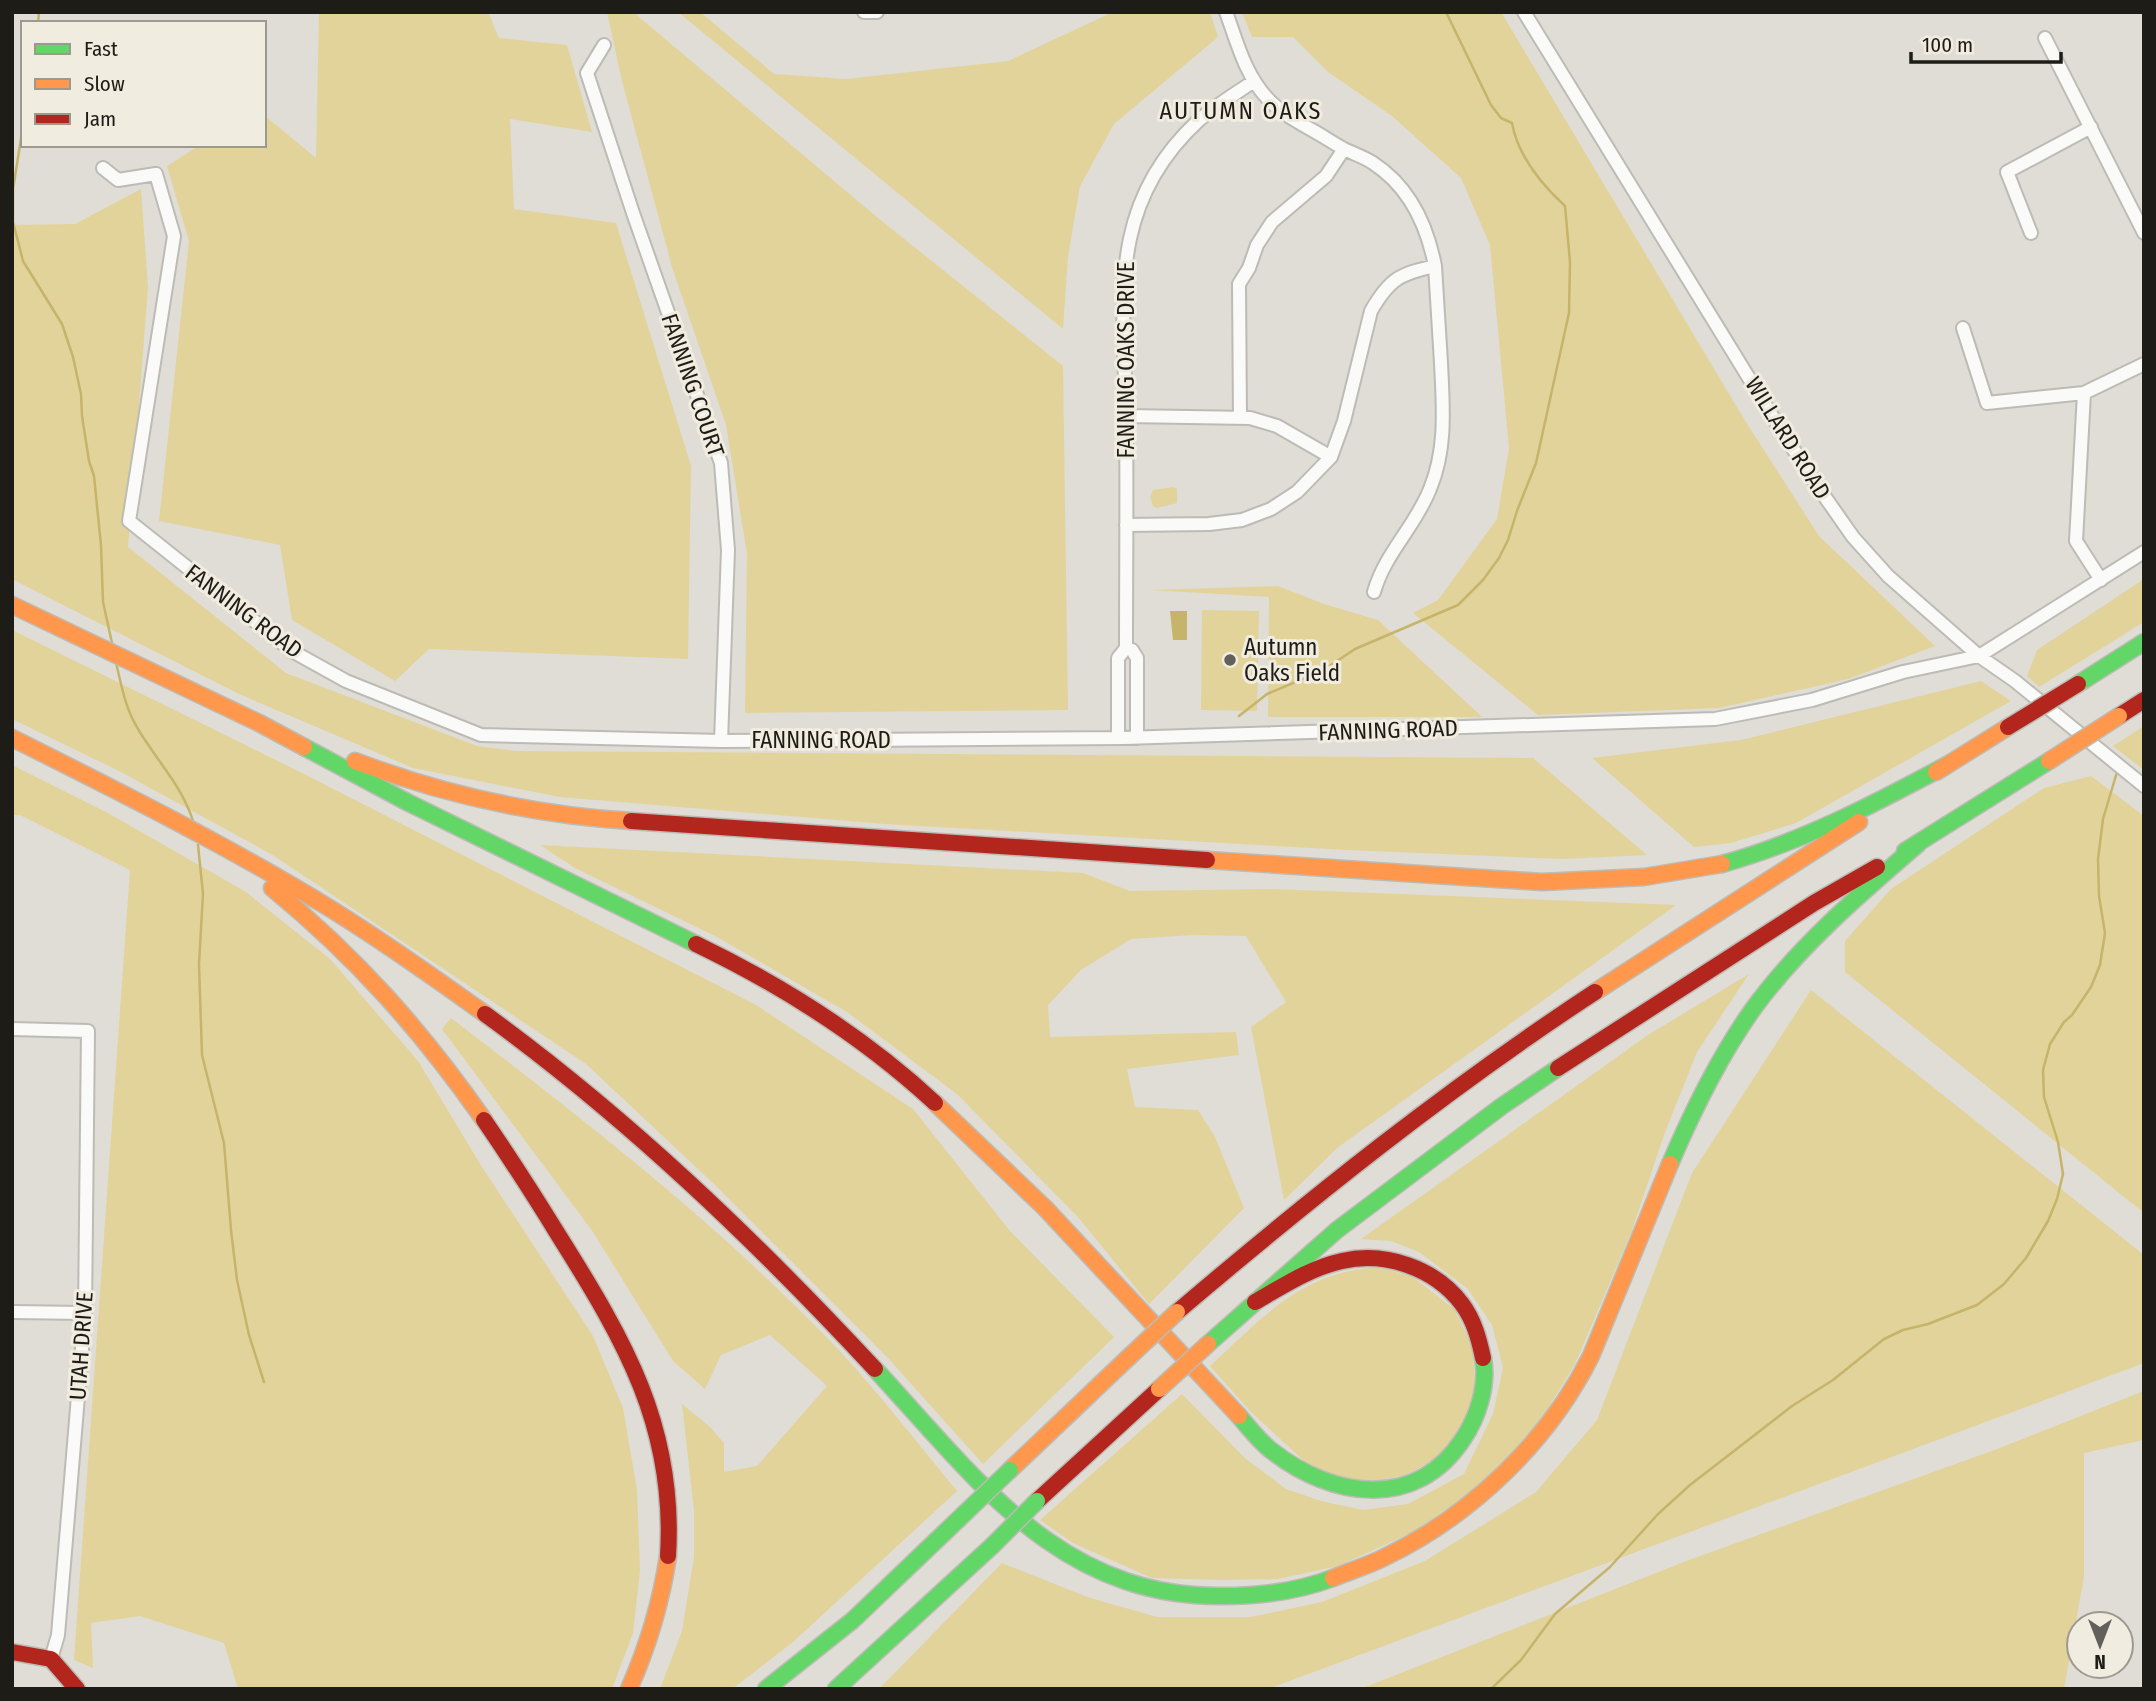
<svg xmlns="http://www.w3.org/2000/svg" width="2156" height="1701" font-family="'Fira Sans Condensed',sans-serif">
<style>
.green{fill:#e2d39b}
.water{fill:#c6b46b}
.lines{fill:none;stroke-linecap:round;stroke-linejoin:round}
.stream{stroke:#c6b46b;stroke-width:2.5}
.street-casing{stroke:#bdbbb5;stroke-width:16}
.fast-casing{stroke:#bdbbb5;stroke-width:19}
.slow-casing{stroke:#bdbbb5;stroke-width:19}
.jam-casing{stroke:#bdbbb5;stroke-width:19}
.street{stroke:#fafaf9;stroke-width:12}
.fast{stroke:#63d668;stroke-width:16}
.slow{stroke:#ff974d;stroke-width:16}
.jam{stroke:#b3261e;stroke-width:16}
.fast-bridge-casing{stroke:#bdbbb5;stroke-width:19;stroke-linecap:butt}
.slow-bridge-casing{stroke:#bdbbb5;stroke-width:19;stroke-linecap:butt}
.jam-bridge-casing{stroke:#bdbbb5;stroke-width:19;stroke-linecap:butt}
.fast-bridge{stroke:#63d668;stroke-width:16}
.slow-bridge{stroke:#ff974d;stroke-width:16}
.jam-bridge{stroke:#b3261e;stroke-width:16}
.poi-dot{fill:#61605a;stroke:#f0ecdf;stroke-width:2.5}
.labels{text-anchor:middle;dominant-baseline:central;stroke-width:6;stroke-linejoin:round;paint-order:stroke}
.street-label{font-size:23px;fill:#1d1c17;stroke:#f0ecdf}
.poi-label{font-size:23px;fill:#1d1c17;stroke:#f0ecdf;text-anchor:start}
.neighbourhood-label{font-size:24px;letter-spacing:2px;fill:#1d1c17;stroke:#f0ecdf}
</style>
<rect width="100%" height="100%" fill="#dfddd5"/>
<!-- green -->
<path class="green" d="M319,12H488L499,38L567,45L592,132L510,119L514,209L616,223L691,466L688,659L429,649L395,681L292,620L280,545L159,521L189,241L167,166L200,145H264V115L316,158Z
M607,12H633L878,218L1063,366L1068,710L745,713L747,554L726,425L672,267L622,81Z
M678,12H700L774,74L846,79L1008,61L1113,12H1210L1218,37L1114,124L1080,186L1068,257L1063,329Z
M1242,12H1501L1744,419L1819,536L1935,646L1848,679L1719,708L1538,715L1413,613L1438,600L1497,519L1509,448L1490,245L1461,178L1392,116L1328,72L1293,37H1252Z
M141,189L148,287L128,547L286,673L477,746L515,751L1533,758L1647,855L1563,859L1347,850L885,824L560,797L413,768L239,694L12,579V225L75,224Z
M1174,487L1177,489V503L1157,508L1153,506L1150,497L1153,490Z
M2144,579V622L2039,687L2027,676L2037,650Z
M1278,586L1324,604L1378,620L1482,717H1268L1269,597L1151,590Z
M1202,610L1259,611L1257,711L1201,710Z
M12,630L308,776L756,1005L913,1109L1010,1231L1114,1337L983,1464L887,1357L715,1185L586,1064L271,854L119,771L12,719Z
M1981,681L2011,701L1796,823L1731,843L1694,847L1592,758L1741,740Z
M2144,726V770L2113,746Z
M12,765L108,813L246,892L330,959L418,1061L482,1167L593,1336L623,1408L637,1490L640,1571L633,1633L612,1689H238L224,1643L140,1616L91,1623L93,1668L74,1660L130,870L20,815H12Z
M2091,776L2144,816V1213L1845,972V941L1891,889L2044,788Z
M540,845L1083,873L1130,891L1272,889L1676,905L1337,1148L1284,1200L1251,1027L1286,1002L1246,936L1193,935L1131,939L1081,970L1048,1005L1050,1037L1236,1032L1239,1055L1127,1069L1135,1107L1198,1110L1215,1137L1244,1208L1149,1304L1077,1216L957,1094L847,1012L717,937L575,868Z
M1749,974L1697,1052L1665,1132L1631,1233L1575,1364L1542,1418L1485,1483L1413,1532L1338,1566L1278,1579L1222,1580L1152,1578L1073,1543L1040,1520L1182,1394L1246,1459L1286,1489L1321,1501L1363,1510L1408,1504L1464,1474L1493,1414L1503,1368L1492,1325L1468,1289L1419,1252L1391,1241L1361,1239L1648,1035Z
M1811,990L2144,1255V1363L1268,1689H879L1002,1563L1087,1597L1157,1617H1251L1322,1602L1425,1561L1536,1492L1597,1420L1692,1173Z
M451,1018C584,1120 717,1223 834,1345C877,1390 917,1443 957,1491L793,1642L736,1686L731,1689H660L682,1631L694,1557V1511L682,1404L710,1427L724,1443V1472L757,1466L827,1386L770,1335L721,1355L705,1389L673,1361L593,1232L442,1029Z
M1378,1267L1413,1277L1454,1309L1473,1347L1475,1394L1464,1429L1442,1456L1405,1475L1371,1482L1339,1478L1304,1461L1250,1411L1210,1366C1265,1316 1299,1273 1378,1267Z
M2144,1391V1440L2084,1453V1576L2064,1689H1360L1689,1560L1997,1449Z"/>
<!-- water -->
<path class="water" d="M1170,611H1187V640H1173Z"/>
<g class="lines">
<!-- stream -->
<path class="stream" d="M38,23L39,12
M23,126L13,189V222L23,261L62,324L73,357L81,394L82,416L89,461L94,476L101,545L103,602L112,643
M116,663C122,687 125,708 138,729C157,761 182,786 193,821
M1239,716L1267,694L1322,671L1355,649L1458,605L1483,580L1499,558L1508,540L1517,511L1536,463L1569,313L1570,262L1565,206C1541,184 1518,156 1512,123L1501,118L1491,105L1446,12
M198,845L203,894L199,964L202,1055L224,1143L231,1230L237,1280L249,1335L264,1382
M1491,1689L1521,1660L1555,1614L1610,1567L1658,1514L1690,1485L1792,1406L1833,1380L1884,1339L1903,1330L1928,1324L1977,1305L2004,1284L2026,1258L2048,1221L2057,1199L2063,1174L2058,1142L2044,1097L2043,1070L2050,1044L2064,1022L2072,1015L2091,987L2100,965L2105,933L2099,896L2098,859L2103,819L2117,772"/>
<!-- street casing -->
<g class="street-casing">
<path id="street" d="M864,12H877
M1226,12C1237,42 1245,75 1268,99C1280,112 1296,121 1312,130C1323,136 1333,143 1344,149C1354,154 1364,157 1373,163C1410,187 1427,225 1435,266C1437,298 1439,330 1441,363C1443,406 1447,448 1430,489C1415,527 1385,553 1374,592
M1524,12L1779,427L1818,487L1853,537L1888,576L1979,656L2015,681L2144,786
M2045,38L2144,233
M604,45L587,73L633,213L721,463L728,550L721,741
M103,168L118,180L156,174L174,236L129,521L292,651L346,681L481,735L721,741L1124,738L1715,719L1812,700L1903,672L1979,656L2144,552
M2031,233L2007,172L2091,127
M1963,328L1987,403L2084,393L2144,364
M2084,393L2076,541L2101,580
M1126,416L1250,418L1277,426L1331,457
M1240,417L1239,284L1249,268L1257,245L1272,222L1326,176L1344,149
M1126,525L1209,524L1242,520L1271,509L1297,492L1331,457L1344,421L1371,311C1390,278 1400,274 1435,266
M1126,648L1132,650L1137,658V738
M1118,738V658L1126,648C1126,570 1127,492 1126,414C1124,302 1106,206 1198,121C1215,106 1235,94 1254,81
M12,1029L88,1031L85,1313L58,1635L51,1659
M12,1312L85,1313"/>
</g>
<!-- fast casing -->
<g class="fast-casing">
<path id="fast" d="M2078,684L2144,642
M304,747L407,802L696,944
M1905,851L2049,761
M1722,864C1802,842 1874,804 1947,765
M1670,1164C1693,1110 1719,1057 1753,1009C1799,946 1859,895 1918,844
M1208,1344L1337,1230L1502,1106L1558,1068
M875,1369C976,1478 1059,1598 1223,1596C1260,1596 1299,1591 1333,1578
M1239,1416C1249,1428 1260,1442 1272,1451C1332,1498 1416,1511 1463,1439C1478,1417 1488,1385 1483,1358
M766,1689L853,1620L965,1513
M836,1689L992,1546"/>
</g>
<!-- slow casing -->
<g class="slow-casing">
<path id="slow" d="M12,605L259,723L304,747
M12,738C120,792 228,846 331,909C384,942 435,978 485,1014
M355,761C444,795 536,815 631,821
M1936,772L2008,727
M1207,860L1542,882L1644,877L1722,864
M272,888C357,958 421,1030 484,1120
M1595,992L1859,822
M935,1103L1045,1208L1239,1416
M1010,1470L1130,1356
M1333,1578C1350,1571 1367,1566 1383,1558C1471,1516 1548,1442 1591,1356L1670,1164
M629,1689C648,1646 661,1603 668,1556"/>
</g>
<!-- jam casing -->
<g class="jam-casing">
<path id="jam" d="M2119,716L2144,700
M631,821L1207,860
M696,944C783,986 864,1037 935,1103
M485,1014C628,1118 755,1240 875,1369
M1558,1068L1814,903L1877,867
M484,1120C510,1158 535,1197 559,1236C625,1341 676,1428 668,1556
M1255,1302C1283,1286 1310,1268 1342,1261C1385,1251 1435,1268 1462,1304C1474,1320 1479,1339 1483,1358
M1177,1312C1311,1198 1447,1089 1595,992
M1037,1501L1159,1389
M12,1652L51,1659L77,1689"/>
</g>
<!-- street -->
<use href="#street" class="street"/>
<!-- fast -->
<use href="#fast" class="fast"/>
<!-- slow -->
<use href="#slow" class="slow"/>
<!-- jam -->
<use href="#jam" class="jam"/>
<!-- fast-bridge casing -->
<g class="fast-bridge-casing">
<path id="fast-bridge" d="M965,1513L1010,1470
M992,1546L1037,1501"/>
</g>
<!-- slow-bridge casing -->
<g class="slow-bridge-casing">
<path id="slow-bridge" d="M2049,761L2119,716
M1130,1356L1177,1312
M1159,1389L1208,1344"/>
</g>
<!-- jam-bridge casing -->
<g class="jam-bridge-casing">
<path id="jam-bridge" d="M2008,727L2078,684"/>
</g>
<!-- fast-bridge -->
<use href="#fast-bridge" class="fast-bridge"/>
<!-- slow-bridge -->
<use href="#slow-bridge" class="slow-bridge"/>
<!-- jam-bridge -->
<use href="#jam-bridge" class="jam-bridge"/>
</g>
<!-- markers -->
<circle class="poi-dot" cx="1230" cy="660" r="7"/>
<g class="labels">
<!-- street labels -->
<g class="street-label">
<text transform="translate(1126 360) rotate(-90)">FANNING OAKS DRIVE</text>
<text transform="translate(693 385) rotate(71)">FANNING COURT</text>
<text transform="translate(1788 438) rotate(58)">WILLARD ROAD</text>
<text transform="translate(244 611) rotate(37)">FANNING ROAD</text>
<text transform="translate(1388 730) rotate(-2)">FANNING ROAD</text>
<text x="821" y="740">FANNING ROAD</text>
<text transform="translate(81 1346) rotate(-86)">UTAH DRIVE</text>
</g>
<!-- poi labels -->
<g class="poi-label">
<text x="1244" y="647">Autumn<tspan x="1244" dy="26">Oaks Field</tspan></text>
</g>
<!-- neighbourhood labels -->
<g class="neighbourhood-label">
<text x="1241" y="111">AUTUMN OAKS</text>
</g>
</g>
<!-- border -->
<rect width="2156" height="1701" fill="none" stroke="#1d1c17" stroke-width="28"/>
<!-- legend -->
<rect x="21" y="21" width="245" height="126" fill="#f0ecdf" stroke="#9c998f" stroke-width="2"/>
<rect x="35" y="44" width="35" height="10" fill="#63d668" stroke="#9c998f" stroke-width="2"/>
<text x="84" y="56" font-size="21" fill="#1d1c17">Fast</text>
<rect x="35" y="79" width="35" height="10" fill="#ff974d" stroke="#9c998f" stroke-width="2"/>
<text x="84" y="91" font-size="21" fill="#1d1c17">Slow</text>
<rect x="35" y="114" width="35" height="10" fill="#b3261e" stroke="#9c998f" stroke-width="2"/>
<text x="84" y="126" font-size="21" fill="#1d1c17">Jam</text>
<!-- north arrow -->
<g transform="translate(2100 1645) rotate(180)"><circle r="33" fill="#f0ecdf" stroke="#9c998f" stroke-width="2"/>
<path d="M0-5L12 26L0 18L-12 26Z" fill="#61605a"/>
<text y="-10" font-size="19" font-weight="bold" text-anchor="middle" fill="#1d1c17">N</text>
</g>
<!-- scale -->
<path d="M1911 52v10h150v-10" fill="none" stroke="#1d1c17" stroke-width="3.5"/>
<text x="1922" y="52" font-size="21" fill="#1d1c17" stroke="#f0ecdf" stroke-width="5" paint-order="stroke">100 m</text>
</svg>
